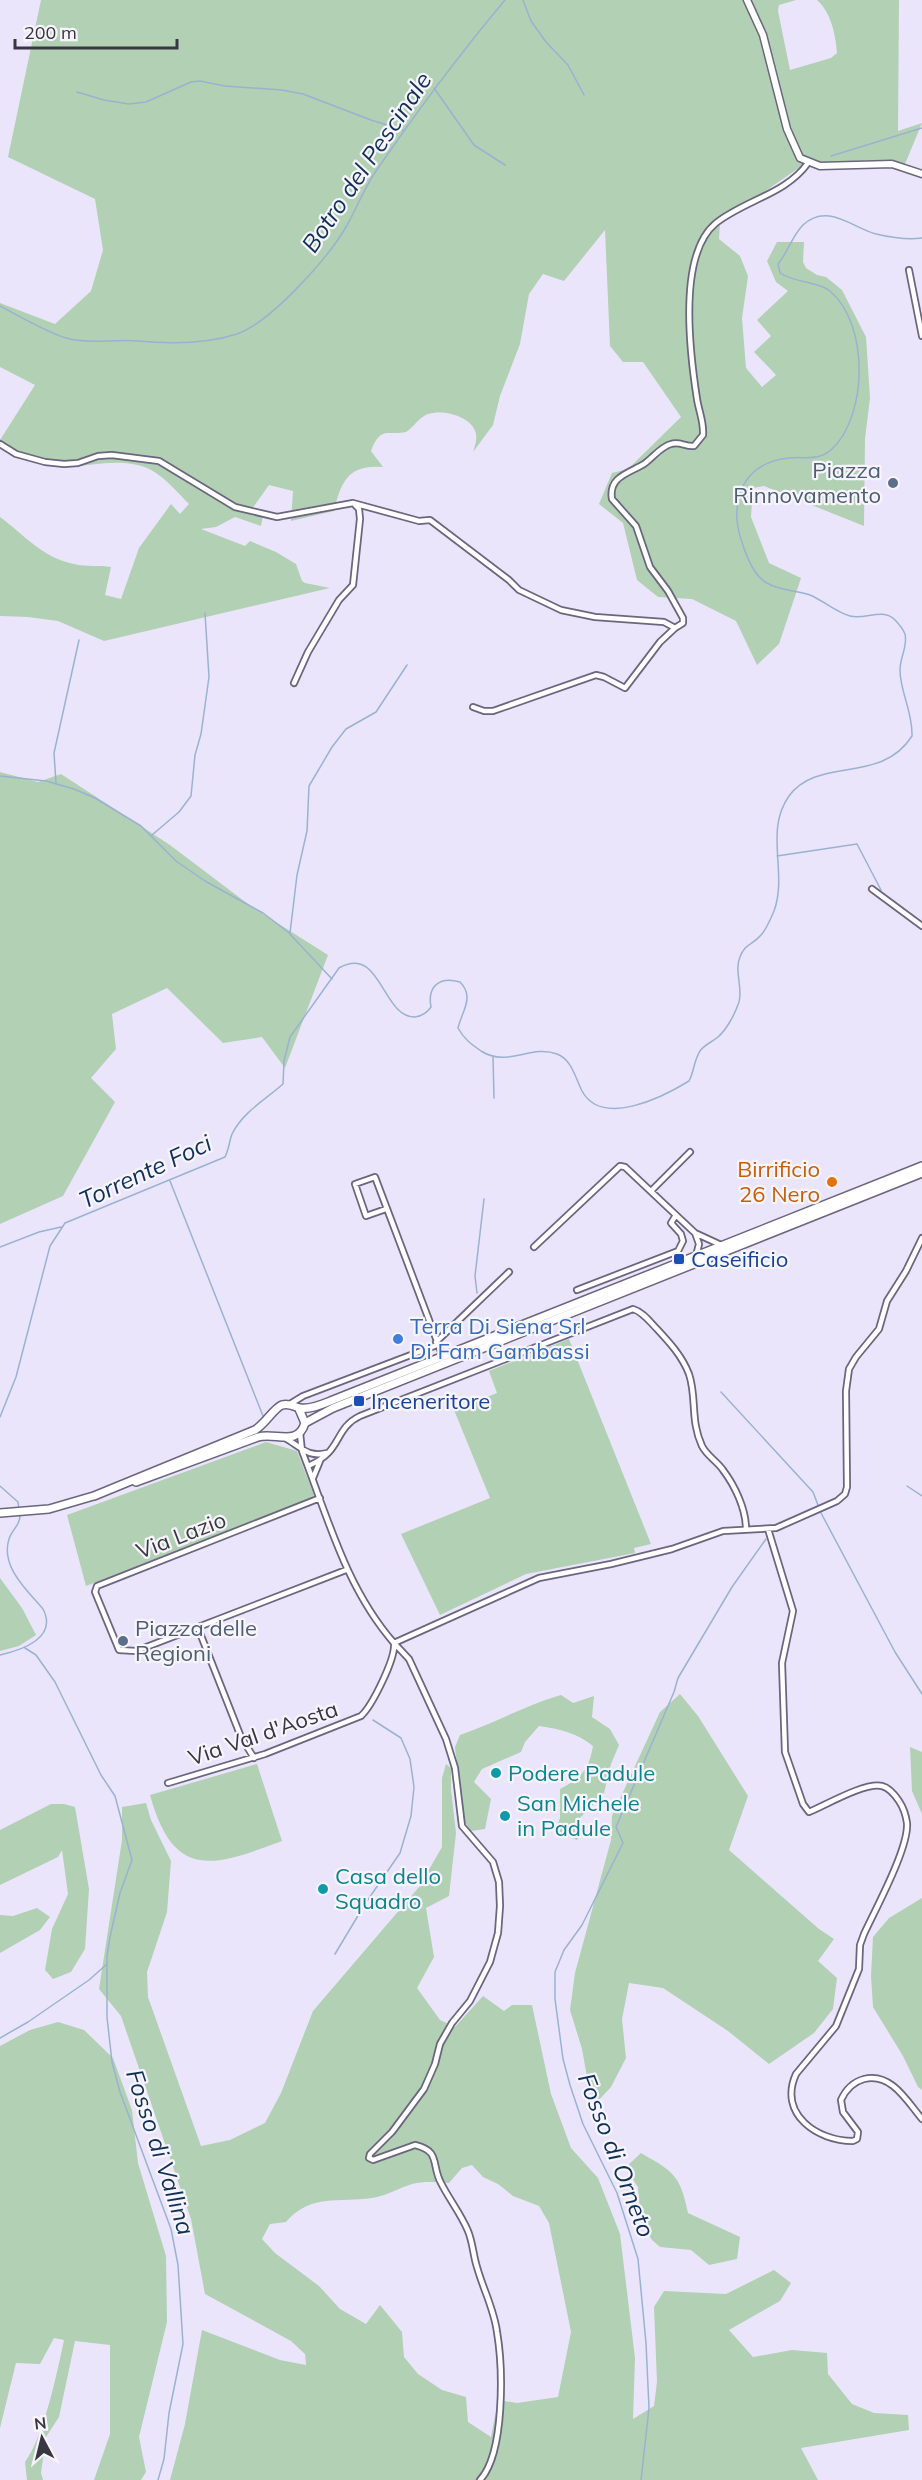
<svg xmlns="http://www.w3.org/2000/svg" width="922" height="2480" font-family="Mulish,sans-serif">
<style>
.green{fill:#b2d0b4;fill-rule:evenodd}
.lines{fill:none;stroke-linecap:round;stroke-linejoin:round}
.stream{stroke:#9ab2d1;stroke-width:1.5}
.minor-casing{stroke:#6b657e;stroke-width:8}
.tertiary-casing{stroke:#6b657e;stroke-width:9}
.secondary-casing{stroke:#6b657e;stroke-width:10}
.minor{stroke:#fff;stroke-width:4.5}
.tertiary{stroke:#fff;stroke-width:6}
.secondary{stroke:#fff;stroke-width:7}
.service-dot{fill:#5c6f8a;stroke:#f7f5fb;stroke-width:2}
.food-dot{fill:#e8710a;stroke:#f7f5fb;stroke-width:2}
.transit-dot{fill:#1a4fb4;stroke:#f7f5fb;stroke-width:2}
.shop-dot{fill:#3f7fe0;stroke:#f7f5fb;stroke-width:2}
.culture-dot{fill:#0f9aa8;stroke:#f7f5fb;stroke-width:2}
.labels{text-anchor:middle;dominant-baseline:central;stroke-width:4.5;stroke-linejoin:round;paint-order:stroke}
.service-label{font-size:22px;fill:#4e5e75;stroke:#f7f5fb;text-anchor:end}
.food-label{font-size:22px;fill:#c56008;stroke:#f7f5fb;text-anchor:end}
.transit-label{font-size:22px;fill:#164399;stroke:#f7f5fb;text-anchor:start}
.shop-label{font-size:22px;fill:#366cbe;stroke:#f7f5fb;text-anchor:start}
.street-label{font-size:22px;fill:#383641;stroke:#f7f5fb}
.culture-label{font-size:22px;fill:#0d838f;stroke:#f7f5fb;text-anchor:start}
.water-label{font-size:24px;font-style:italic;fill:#0f3058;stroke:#f7f5fb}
</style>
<rect width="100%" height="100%" fill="#ebe5fc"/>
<!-- green -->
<path class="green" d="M41,0H796L779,5L778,11L790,70L831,58L837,53C836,36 831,12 817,0H899L898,131L922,123L905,164C873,155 841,167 810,160L720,223L719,239L740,256L748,276L742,318L746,368L762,387L776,375L754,352L771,336L757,320L788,291L776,282L767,261L777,242H804L803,262L806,268L817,275L826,277L842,290L866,337L870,398L865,439L864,526L764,486L753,488L751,517L769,563L801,578L779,644L757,665L736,621L692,599L658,597L637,580L623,523L599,504L612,473L628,469L681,417L643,362H623L610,346L605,230L564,281L543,274L529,294L520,344L500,396L493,425L473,452C475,446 477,440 476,434C473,416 442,409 428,414C419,417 414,427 406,432C387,436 381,425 371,451L383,467C349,464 341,481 334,511L291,521L293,491L269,485L249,513L263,516L261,526L235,517L216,527L201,529L245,546L250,541L276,552L296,564L302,581L305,583L330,588L104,641L58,621L28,617L0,616V517C26,536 41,557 74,564C87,567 99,565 111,567L105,595L121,599L139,548L171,504L180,514L189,504C179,494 168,481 156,473C130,455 93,466 65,467C41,467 20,458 0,446V440L35,385L0,367V303L55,324L91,291L103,250L95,199L8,157Z
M0,772L38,782L61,774L170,845L252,907L328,955L285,1068L262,1037L223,1043L167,988L112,1014L116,1049L91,1078L115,1102L63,1196L0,1224Z
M569,1339L651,1544L634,1548L635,1553L526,1574L440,1615L401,1534L490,1498L454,1410L497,1393L489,1371Z
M266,1442L297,1451L314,1495L312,1498L86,1586L67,1515Z
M0,1578L22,1608L36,1635L19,1646L0,1651Z
M680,1694L698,1716L748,1796L729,1850L819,1929L834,1939L818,1961L837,1978L833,2009L814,2033L769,2064L728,2031L663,1988L629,1983L622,2019L626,2058L611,2087L597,2102L589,2088L582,2049L570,2010L575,1973L611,1840L612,1816L660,1712Z
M561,1695L573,1703L594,1696L592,1717L610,1729L619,1745L611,1764L604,1793L580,1818L586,1832L577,1840L555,1832L560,1818V1789C581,1778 589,1770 593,1746C577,1733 560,1729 539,1726L525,1742L521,1752L482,1769L474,1782L491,1799L485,1829L471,1831L463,1820L455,1747L460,1735C495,1723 526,1705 561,1695Z
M910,1747L922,1752V1814L912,1791Z
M257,1764L282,1841C214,1866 174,1882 150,1795Z
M446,1764L451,1768V1789L456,1833L449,1896L426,1908L434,1957L417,1988L440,2020L455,2027L483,1996L504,2011L512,2005H532L551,2094L571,2148L598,2178L620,2234L635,2358L633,2419L654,2406L657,2382L654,2307L664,2291L726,2294L774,2270L791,2283L780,2301L729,2330L753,2357L792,2350L827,2353L828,2374L852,2404L874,2413L908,2415L909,2430L801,2448L818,2480H170L185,2424L202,2330L280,2360L306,2365L305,2354L291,2341L205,2294L191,2219L121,2016L99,1989L122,1840V1807L146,1803L151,1820L171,1861L167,1912L147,1972L148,1997L201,2146L230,2140L265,2123L281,2093L313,2011L419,1887L442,1847V1778ZM472,2165L483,2177L498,2184L513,2196L539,2206L549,2223L571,2332L558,2397L517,2403L498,2400L491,2437L468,2422L466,2397L442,2390L418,2374L404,2357L402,2332L380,2305L366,2324L340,2309L319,2286L275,2253L262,2239L270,2224L286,2222C311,2193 339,2203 372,2198C386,2196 399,2188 412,2184C424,2181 436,2182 449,2183L462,2168Z
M51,1804H64L75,1807L89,1889L85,1949L71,1972L53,1979L45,1970L52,1929L68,1894L62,1850L58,1857L0,1885V1830Z
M922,1898V2090L918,2087L903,2056L873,2007L871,1976L873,1937L889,1918Z
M37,1908L50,1917L40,1930L0,1953V1915L13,1916Z
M58,2022L84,2030L113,2058L132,2110L138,2163L166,2256L167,2322L139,2437L146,2472L141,2480H94L110,2434V2345L75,2341L59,2417L46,2437L41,2473L43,2480H27L25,2462C44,2436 57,2373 64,2340L54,2338L40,2364L16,2363L0,2428V2046L30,2030Z
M641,2153C674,2172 680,2175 688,2213L740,2237L737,2259L709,2265L691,2250L660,2247L652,2240L641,2223L638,2187L625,2168Z"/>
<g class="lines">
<!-- stream -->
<path class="stream" d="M523,0L531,21L546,42L568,65L584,95
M434,88L474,145L505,165
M77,92L104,100L129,104L146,102L191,82L200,81L225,86L282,90L303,94L371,120L403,130
M831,156L922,128
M0,306C17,315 53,336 70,339C92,344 115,339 138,341C170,344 206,344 237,334C271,322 328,258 346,227C356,210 363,191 374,174C415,114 458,56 505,0
M0,776L46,781L74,789L95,798L141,826L176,861L205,881L263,913L288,932L332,979
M56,783L54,753L79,640
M152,835L179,812L191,796L195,755L201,734L209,677L205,613
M777,856L857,844L881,890
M290,933L297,875L307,831L309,786L332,747L346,729L376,712L407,665
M493,1057L494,1098
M170,1181L263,1416
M0,1247L39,1232L61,1227
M477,1293L475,1276L484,1199
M721,1392L813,1492L821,1513L895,1652L922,1694
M0,1417L16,1377L50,1246L65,1223L225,1157C229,1149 229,1142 232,1134C243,1112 265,1100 283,1084L284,1061L290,1037L339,968C381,944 382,1018 415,1017C422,1016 427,1013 431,1007C427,986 440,976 460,982C475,997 462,1011 458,1028C464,1039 471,1044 481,1051C508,1068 530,1044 557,1054C572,1060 575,1077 582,1091C602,1128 663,1097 689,1081C694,1072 694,1060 700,1051C704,1045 712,1042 718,1037C727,1029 735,1014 739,1002C743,988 734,970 740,957C745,943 753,945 761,935C766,930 771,918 774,911C788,873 764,831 789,796C818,756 881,785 912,736C913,712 900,692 900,670C900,657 908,646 905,634C903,629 898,623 894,619C882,608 865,620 850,616C837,613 824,601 810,595C796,590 780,591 767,583C749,574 735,528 737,510C739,479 758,461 789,458C805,456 818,462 832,449C868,415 869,324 830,291C820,282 795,283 780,273L778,264C788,252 792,236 803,225C827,202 853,228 876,234C889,237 909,240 922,238
M0,1486L18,1502L19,1509
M907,1486L922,1496
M25,1648L36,1655L55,1682L101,1775L115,1796L132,1860L120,1893L110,1937L107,1956V2017L112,2062L120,2092L171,2229L178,2265L183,2344L169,2413L164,2459L158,2480
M0,1655C22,1650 58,1638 43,1609C28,1591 0,1567 9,1539C12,1529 21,1525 20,1513
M335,1954L365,1904L400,1853L411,1816L414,1787L410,1759L401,1738L373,1720
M0,2038L28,2022L89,1980L107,1964
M641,2480L649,2408L646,2343L638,2259L617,2193L583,2124L570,2085L563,2059L555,1999V1972L564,1950L582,1925L623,1843L616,1827L674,1692L678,1678L732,1587L766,1539"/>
<!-- minor casing -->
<g class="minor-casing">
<path id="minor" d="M909,270L922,336
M0,444L16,454L45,462L64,464L78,463L98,456L112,455L159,461L235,507L277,517L353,503L419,521L430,520L509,580L519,590L561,610L595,617L664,622L675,628L683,623V618L668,591L650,567L636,526L612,499C608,477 629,473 644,464C653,458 660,447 671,444C679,441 686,447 694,446L703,435C704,422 699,412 697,399C690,354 677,255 716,223C745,200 786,194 808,163
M294,683L308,652L339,600L353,585L360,519L359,509L355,505
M473,707L484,711H493L596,675L604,677L625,688L660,642L675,628
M872,889L922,926
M651,1191L690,1152
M386,1209L366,1216L355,1184L375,1177L443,1357
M695,1233L699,1244L696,1256
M534,1247L620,1166L625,1167L695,1233L721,1245
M577,1290L678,1251L683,1241L681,1234L671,1223L676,1215
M436,1342L509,1272
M290,1404L303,1396L437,1345
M285,1438C301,1447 308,1458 327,1453
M308,1466C343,1452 333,1429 360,1416L633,1309C643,1312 650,1322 657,1329C670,1343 682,1356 689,1374C697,1398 690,1420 702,1446C707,1456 717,1461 723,1470C735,1486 746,1509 746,1529
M313,1478L320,1461
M320,1498L97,1586L95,1592L119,1650L136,1651L346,1570
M768,1529L793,1611L782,1663L785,1752L803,1804L809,1812C826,1805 865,1782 882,1786C890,1788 895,1795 899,1801C903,1807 906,1816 907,1823C909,1848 875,1910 864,1934L860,1945L859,1969L836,2026L796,2074C778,2114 817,2141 853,2141L857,2139L858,2132L843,2112L841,2100C846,2089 853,2082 864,2079C891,2072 907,2101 922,2119
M198,1628L241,1737L254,1758
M168,1783L265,1754L361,1716C372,1706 396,1658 394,1643C346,1588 328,1518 302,1451L300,1433
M480,2480C505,2453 503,2368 497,2332C494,2309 483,2289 477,2267C473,2255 473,2243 468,2231C461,2214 449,2199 441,2183C431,2165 441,2151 415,2145L373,2160L369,2158L370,2154L392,2132L424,2089L435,2064L440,2044L452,2023L470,2001L490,1962L498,1933L500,1906L499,1882L493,1862L462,1826L455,1768L446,1739L409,1659L394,1643L539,1578L611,1564L672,1549L723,1531L776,1528L837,1501L845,1494L847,1487L846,1391L849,1369L856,1357L879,1329L887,1301L906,1271L922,1238"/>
</g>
<!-- tertiary casing -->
<g class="tertiary-casing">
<path id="tertiary" d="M747,0L763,35L787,129L800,158L820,166L892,164L922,174"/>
</g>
<!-- secondary casing -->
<g class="secondary-casing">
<path id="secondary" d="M305,1423L333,1408L922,1173
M136,1482L258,1437C275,1432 298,1447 305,1423L299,1409
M94,1496L255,1430C266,1423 274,1408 282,1405C290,1403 294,1407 300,1408C310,1410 323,1404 333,1400L922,1166
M0,1513L49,1509L97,1495"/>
</g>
<!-- minor -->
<use href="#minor" class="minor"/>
<!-- tertiary -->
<use href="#tertiary" class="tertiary"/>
<!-- secondary -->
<use href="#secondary" class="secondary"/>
</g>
<!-- markers -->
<g class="service-dot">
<circle cx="893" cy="483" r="6"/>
<circle cx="123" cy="1641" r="6"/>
</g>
<circle class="food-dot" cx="832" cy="1182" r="6"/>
<g class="transit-dot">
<rect x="673" y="1253" width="12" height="12" rx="3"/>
<rect x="353" y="1395" width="12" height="12" rx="3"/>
</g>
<circle class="shop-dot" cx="398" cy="1339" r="6"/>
<g class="culture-dot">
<circle cx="496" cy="1773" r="6"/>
<circle cx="505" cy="1816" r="6"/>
<circle cx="323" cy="1889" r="6"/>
</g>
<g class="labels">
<!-- service labels -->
<g class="service-label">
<text x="881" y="470">Piazza<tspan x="881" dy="25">Rinnovamento</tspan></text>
<text x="135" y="1628" text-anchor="start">Piazza delle<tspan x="135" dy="25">Regioni</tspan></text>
</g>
<!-- food labels -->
<g class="food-label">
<text x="820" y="1169">Birrificio<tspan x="820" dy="25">26 Nero</tspan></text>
</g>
<!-- transit labels -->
<g class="transit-label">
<text x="691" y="1259">Caseificio</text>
<text x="371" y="1401">Inceneritore</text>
</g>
<!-- shop labels -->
<g class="shop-label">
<text x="410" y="1326">Terra Di Siena Srl<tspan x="410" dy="25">Di Fam Gambassi</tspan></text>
</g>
<!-- street labels -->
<g class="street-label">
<text transform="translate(181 1535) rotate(-21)">Via Lazio</text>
<text transform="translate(263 1733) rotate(-19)">Via Val d'Aosta</text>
</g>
<!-- culture labels -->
<g class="culture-label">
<text x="508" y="1773">Podere Padule</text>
<text x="517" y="1803">San Michele<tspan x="517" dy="25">in Padule</tspan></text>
<text x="335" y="1876">Casa dello<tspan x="335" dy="25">Squadro</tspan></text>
</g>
<!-- water labels -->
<g class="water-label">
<text transform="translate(366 162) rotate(-56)">Botro del Pescinale</text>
<text transform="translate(145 1171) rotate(-25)">Torrente Foci</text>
<text transform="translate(161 2152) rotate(72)">Fosso di Vallina</text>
<text transform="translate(617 2155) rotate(69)">Fosso di Orneto</text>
</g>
</g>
<!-- north arrow -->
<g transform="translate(42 2438) rotate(353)" stroke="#f7f5fb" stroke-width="4.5" paint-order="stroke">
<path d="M0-4.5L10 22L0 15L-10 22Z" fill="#383641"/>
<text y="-9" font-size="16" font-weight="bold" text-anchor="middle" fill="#383641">N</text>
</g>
<!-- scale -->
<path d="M15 39v9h162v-9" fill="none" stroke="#383641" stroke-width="3"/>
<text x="24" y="39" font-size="18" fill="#383641" stroke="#f7f5fb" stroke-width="4.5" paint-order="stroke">200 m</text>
</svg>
